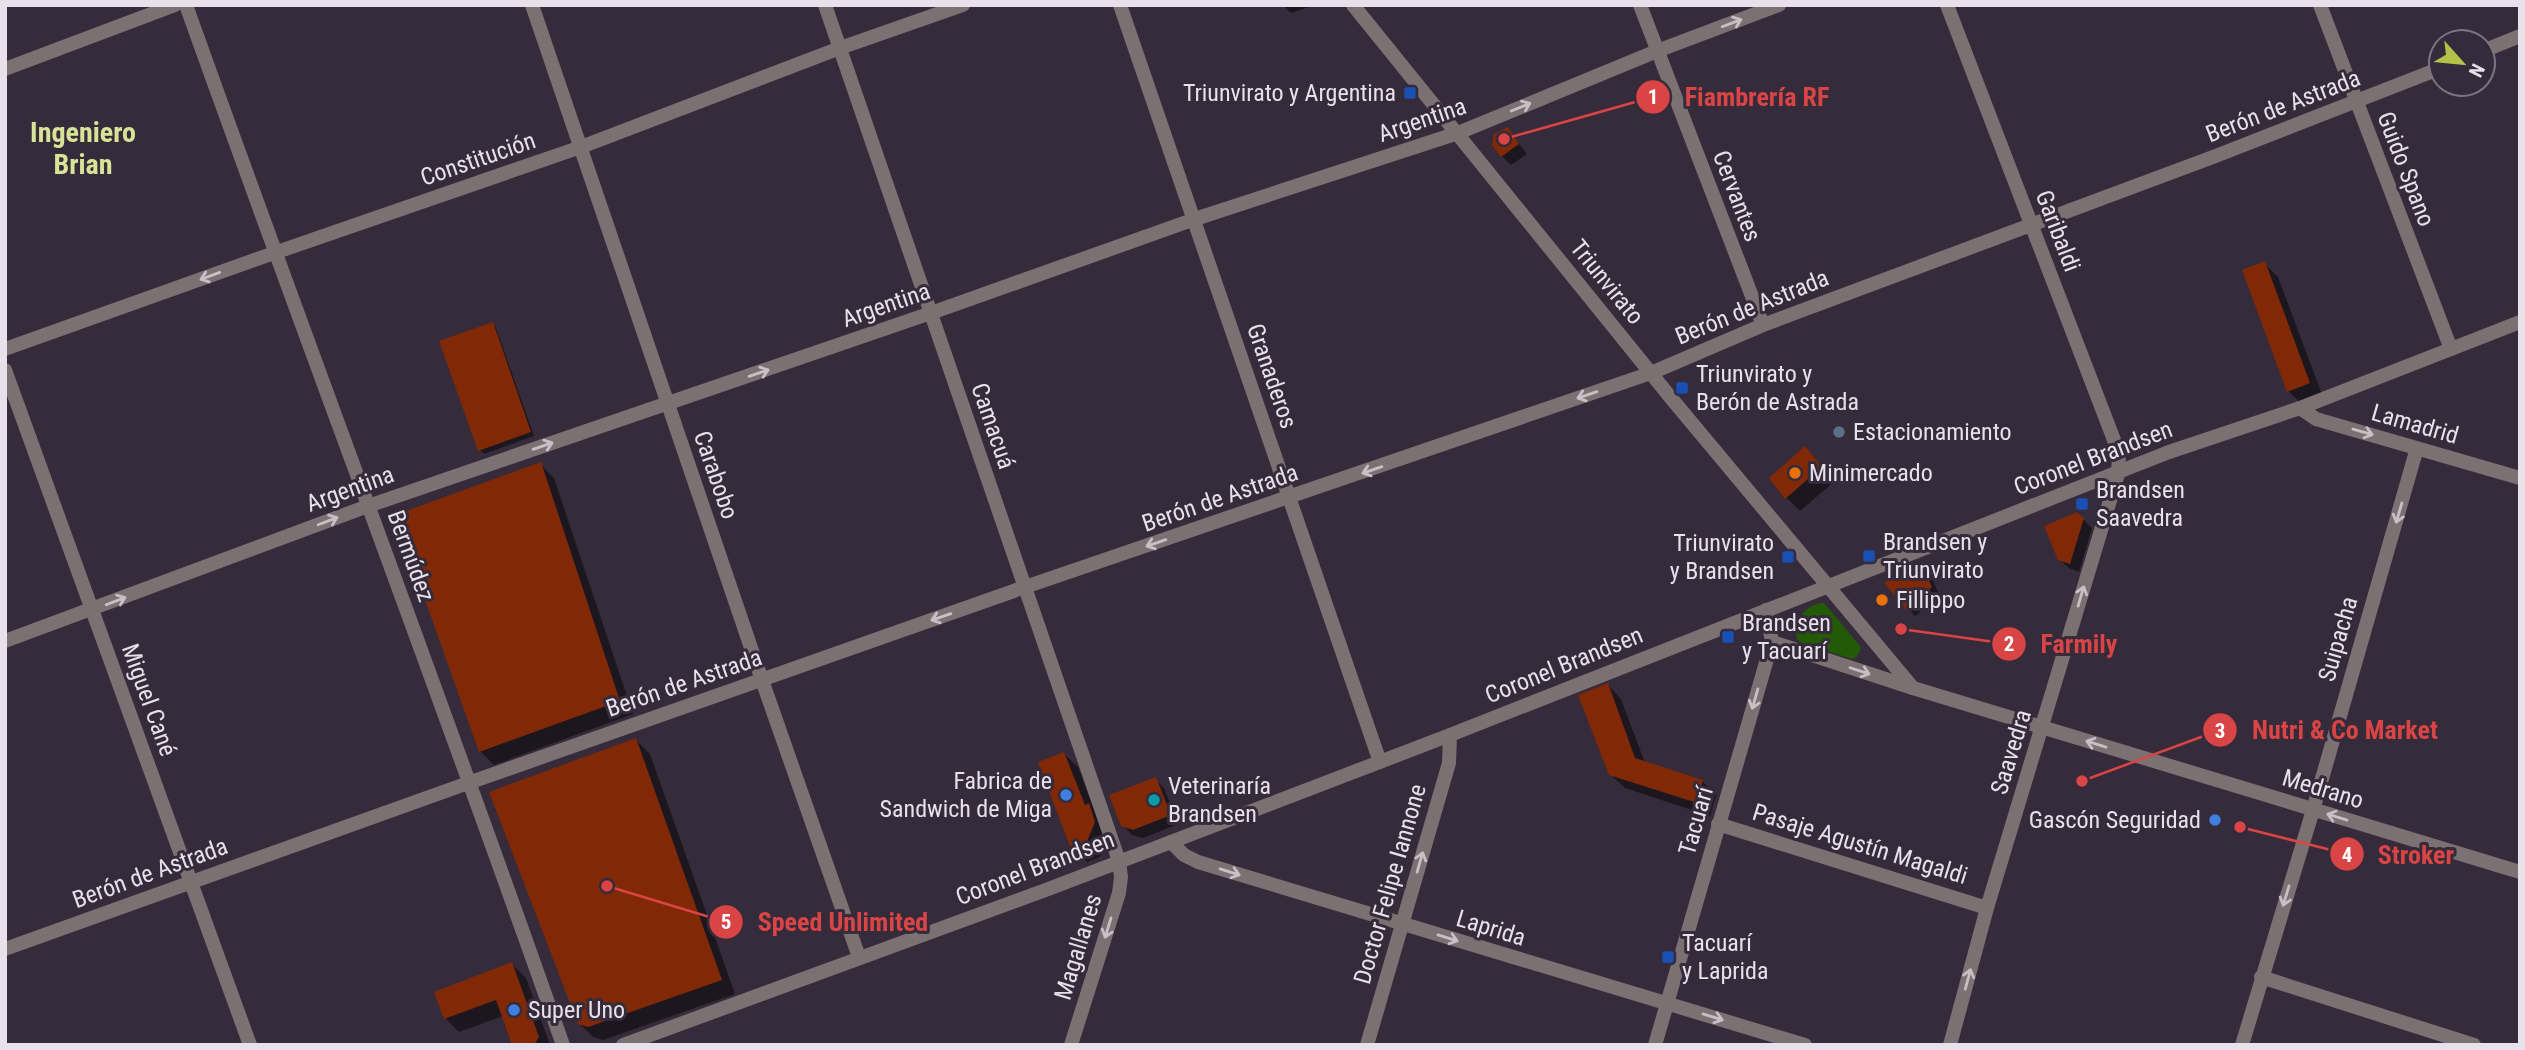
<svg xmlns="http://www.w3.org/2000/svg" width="2525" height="1050" font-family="'Roboto Condensed',sans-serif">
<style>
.green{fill:#225a06}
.shadow{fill:#0007}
.building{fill:#812906}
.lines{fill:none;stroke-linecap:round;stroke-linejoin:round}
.minor{stroke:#7c7172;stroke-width:14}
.tertiary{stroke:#7c7172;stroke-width:14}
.oneway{stroke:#c8bfc7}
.transit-dot{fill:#1a4fb4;stroke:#362b3a;stroke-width:2.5}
.service-dot{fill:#5c6f8a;stroke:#362b3a;stroke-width:2.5}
.food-dot{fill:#e8710a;stroke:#362b3a;stroke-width:2.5}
.shop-dot{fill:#3f7fe0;stroke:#362b3a;stroke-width:2.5}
.culture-dot{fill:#0f9aa8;stroke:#362b3a;stroke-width:2.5}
.labels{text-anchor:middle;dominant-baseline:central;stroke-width:6;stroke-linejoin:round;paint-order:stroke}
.poi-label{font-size:24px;fill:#e8e1eb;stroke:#362b3a;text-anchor:start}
.street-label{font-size:24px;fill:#e8e1eb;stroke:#362b3a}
.quarter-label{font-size:28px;font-weight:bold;fill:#d7e396;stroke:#362b3a}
.leader{fill:none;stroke:#d94445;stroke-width:2.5}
.callout-dot{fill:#d94445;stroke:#362b3a;stroke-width:2.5}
.mark-label{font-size:21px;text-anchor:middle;font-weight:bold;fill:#fff}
.callout-label{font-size:26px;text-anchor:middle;font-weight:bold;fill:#d94445;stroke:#362b3a;stroke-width:6;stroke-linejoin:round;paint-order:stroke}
</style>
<rect width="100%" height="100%" fill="#362b3a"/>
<!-- green -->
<path class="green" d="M1824,603L1860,646L1861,650L1856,657L1852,659L1802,643L1797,639C1792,623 1806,602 1824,603Z"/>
<!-- shadow -->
<path class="shadow" d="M1283,5H1311L1312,6L1291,13Z
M1507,129L1527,154L1511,165L1502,156Z
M2264,263L2278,277L2323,397L2302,404L2288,391Z
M492,324L496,328L534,436L484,454L480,450Z
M1805,448L1834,482L1800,511L1786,497Z
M540,464L554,478L633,714L494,765L480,751Z
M2083,519L2092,528L2079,572L2069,568L2059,559Z
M1923,570L1932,579L1940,596L1915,616L1907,607Z
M1608,685L1621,699L1645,763L1702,781L1716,795L1710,816L1625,788L1610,774Z
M636,740L650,754L735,994L603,1040L593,1037L579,1023Z
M1064,754L1078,767L1095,812L1108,837L1100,857L1087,862L1073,848L1040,763Z
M1155,779L1164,788L1178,824L1143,838L1132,835L1123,825Z
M512,964L526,978L550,1045H514L503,1016L459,1032L445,1018Z"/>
<!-- building -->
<path class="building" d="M1508,127L1519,144L1501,157L1492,145L1494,134Z
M2265,261L2310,383L2287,392L2242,270Z
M493,322L531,432L478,451L439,341Z
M1805,446L1822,467L1785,499L1769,478Z
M541,462L620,701L479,752L395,515Z
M2077,512L2084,518L2070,564L2058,560L2044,526Z
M1923,568L1932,587L1905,609L1884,582Z
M1608,683L1635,758L1703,780L1697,803L1609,775L1578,695Z
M636,738L722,980L588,1027L578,1024L489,792Z
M1064,752L1085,805L1089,803L1095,822L1086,844L1071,849L1038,762Z
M1156,777L1171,815L1133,830L1121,826L1109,795Z
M512,962L539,1037L534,1045H512L496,1000L444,1019L434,992Z"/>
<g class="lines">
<!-- minor -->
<path class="minor" d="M186,5C310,352 441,697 563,1045
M532,5L762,680L859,957
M825,5L1119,861L1121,877L1119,893L1071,1045
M1120,5L1380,762
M1640,5L1763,325
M1947,5L2119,453L2118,474L1987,908L1950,1045
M2320,5L2451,349
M2483,51L2520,36
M5,69L175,5
M5,349L274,253L581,147L840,48L963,5
M5,370L250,1045
M2300,408L2316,419L2520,478
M5,641L368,506L931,313L1195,219L1458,133L1657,51L1779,5
M1772,642L1913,688
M1718,824L1987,908
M1171,842L1184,855L1198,862L1805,1045
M5,949L471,782L1025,587L1651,373L1763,325L2213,157L2441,68
M2261,977L2474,1045
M1367,1045L1449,763L1450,735
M1655,1045L1772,642L1766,610
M2242,1045L2313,810L2417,448"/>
<!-- tertiary -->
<path class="tertiary" d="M1353,5L1671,398L1913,688L2520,872
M623,1045L1051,888L1450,735L2169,452L2300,408L2520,322"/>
</g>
<!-- one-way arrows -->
<defs><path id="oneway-shaft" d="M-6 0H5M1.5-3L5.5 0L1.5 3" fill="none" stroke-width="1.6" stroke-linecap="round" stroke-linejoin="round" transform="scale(1.75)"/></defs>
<g class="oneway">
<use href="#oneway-shaft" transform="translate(1732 23) rotate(-21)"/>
<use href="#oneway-shaft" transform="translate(1521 107) rotate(-22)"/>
<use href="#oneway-shaft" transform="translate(210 276) rotate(160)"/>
<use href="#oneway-shaft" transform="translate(759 373) rotate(-19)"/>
<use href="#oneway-shaft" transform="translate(1587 395) rotate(161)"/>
<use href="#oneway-shaft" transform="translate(2363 432) rotate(16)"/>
<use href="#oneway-shaft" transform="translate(543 446) rotate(-19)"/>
<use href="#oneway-shaft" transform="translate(1372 470) rotate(161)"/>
<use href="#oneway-shaft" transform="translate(2399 513) rotate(106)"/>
<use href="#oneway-shaft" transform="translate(328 521) rotate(-21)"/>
<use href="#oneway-shaft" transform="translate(1156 543) rotate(161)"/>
<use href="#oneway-shaft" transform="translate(2081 596) rotate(-74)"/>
<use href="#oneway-shaft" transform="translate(116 601) rotate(-21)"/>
<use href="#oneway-shaft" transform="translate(941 617) rotate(161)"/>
<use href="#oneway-shaft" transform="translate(1860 671) rotate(18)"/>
<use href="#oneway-shaft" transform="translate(1755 699) rotate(106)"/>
<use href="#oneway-shaft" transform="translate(2096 744) rotate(-163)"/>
<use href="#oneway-shaft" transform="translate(2337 817) rotate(-163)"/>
<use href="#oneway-shaft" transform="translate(1420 862) rotate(-74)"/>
<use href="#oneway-shaft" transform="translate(1230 872) rotate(17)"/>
<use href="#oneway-shaft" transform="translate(2286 896) rotate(107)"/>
<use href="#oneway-shaft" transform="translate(1108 928) rotate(107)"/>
<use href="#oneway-shaft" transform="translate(1448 938) rotate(17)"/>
<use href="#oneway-shaft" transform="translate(1968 979) rotate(-75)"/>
<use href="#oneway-shaft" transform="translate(1713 1017) rotate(17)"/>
</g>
<!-- markers -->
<g class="transit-dot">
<rect x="1403" y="86" width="14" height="14" rx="3.5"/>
<rect x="1675" y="381" width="14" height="14" rx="3.5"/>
<rect x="2075" y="497" width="14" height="14" rx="3.5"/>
<rect x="1862" y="549" width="14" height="14" rx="3.5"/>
<rect x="1781" y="550" width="14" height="14" rx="3.5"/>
<rect x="1721" y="630" width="14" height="14" rx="3.5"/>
<rect x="1661" y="950" width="14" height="14" rx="3.5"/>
</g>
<circle class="service-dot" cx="1839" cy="432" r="7"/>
<g class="food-dot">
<circle cx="1795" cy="473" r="7"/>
<circle cx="1882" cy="600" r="7"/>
</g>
<g class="shop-dot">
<circle cx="1066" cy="795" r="7"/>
<circle cx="2215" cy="820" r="7"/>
<circle cx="514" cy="1010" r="7"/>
</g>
<circle class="culture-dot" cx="1154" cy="800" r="7"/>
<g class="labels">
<!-- poi labels -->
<g class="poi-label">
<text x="1396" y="93" text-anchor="end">Triunvirato y Argentina</text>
<text x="1696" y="374">Triunvirato y<tspan x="1696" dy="28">Berón de Astrada</tspan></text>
<text x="1853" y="432">Estacionamiento</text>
<text x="1809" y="473">Minimercado</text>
<text x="2096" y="490">Brandsen<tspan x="2096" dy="28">Saavedra</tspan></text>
<text x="1883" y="542">Brandsen y<tspan x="1883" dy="28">Triunvirato</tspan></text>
<text x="1774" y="543" text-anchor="end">Triunvirato<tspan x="1774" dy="28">y Brandsen</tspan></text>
<text x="1896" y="600">Fillippo</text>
<text x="1742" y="623">Brandsen<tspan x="1742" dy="28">y Tacuarí</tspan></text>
<text x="1052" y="781" text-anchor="end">Fabrica de<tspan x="1052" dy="28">Sandwich de Miga</tspan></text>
<text x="1168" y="786">Veterinaría<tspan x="1168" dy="28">Brandsen</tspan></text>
<text x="2201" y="820" text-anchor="end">Gascón Seguridad</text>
<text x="1682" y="943">Tacuarí<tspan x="1682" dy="28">y Laprida</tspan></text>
<text x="528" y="1010">Super Uno</text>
</g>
<!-- street labels -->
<g class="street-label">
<text transform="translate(2283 106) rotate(-21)">Berón de Astrada</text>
<text transform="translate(1422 120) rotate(-19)">Argentina</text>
<text transform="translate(478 159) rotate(-19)">Constitución</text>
<text transform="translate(2406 169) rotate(69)">Guido Spano</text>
<text transform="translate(1737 196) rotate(69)">Cervantes</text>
<text transform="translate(2058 231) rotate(69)">Garibaldi</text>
<text transform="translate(1607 282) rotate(51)">Triunvirato</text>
<text transform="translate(886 305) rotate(-19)">Argentina</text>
<text transform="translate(1752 307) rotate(-22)">Berón de Astrada</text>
<text transform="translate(1272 376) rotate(71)">Granaderos</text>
<text transform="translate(2415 424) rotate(16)">Lamadrid</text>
<text transform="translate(993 426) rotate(71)">Camacuá</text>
<text transform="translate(2093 458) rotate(-21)">Coronel Brandsen</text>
<text transform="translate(716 475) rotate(71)">Carabobo</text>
<text transform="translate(350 489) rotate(-20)">Argentina</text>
<text transform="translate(1220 498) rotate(-19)">Berón de Astrada</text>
<text transform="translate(411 556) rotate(70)">Bermúdez</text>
<text transform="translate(2338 639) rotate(-74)">Suipacha</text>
<text transform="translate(1564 665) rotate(-22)">Coronel Brandsen</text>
<text transform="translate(684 683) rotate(-19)">Berón de Astrada</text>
<text transform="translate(149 700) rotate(70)">Miguel Cané</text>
<text transform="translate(2011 752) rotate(-73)">Saavedra</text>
<text transform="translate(2323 789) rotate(17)">Medrano</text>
<text transform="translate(1696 821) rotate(-74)">Tacuarí</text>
<text transform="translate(1860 844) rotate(17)">Pasaje Agustín Magaldi</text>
<text transform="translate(1035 868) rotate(-21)">Coronel Brandsen</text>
<text transform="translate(150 873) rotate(-20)">Berón de Astrada</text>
<text transform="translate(1390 884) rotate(-74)">Doctor Felipe Iannone</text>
<text transform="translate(1491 928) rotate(17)">Laprida</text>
<text transform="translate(1078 947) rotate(-73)">Magallanes</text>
</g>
<!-- quarter labels -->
<g class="quarter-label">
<text x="83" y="132">Ingeniero<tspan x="83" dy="32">Brian</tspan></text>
</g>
</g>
<!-- callouts -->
<path class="leader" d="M1504 139L1653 97M1901 629L2009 644M2082 781L2220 730M2240 827L2347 854M607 886L726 922"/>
<g class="callout-dot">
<circle cx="1504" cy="139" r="7"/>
<circle cx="1901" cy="629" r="7"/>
<circle cx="2082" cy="781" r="7"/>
<circle cx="2240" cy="827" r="7"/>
<circle cx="607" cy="886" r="7"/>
<circle cx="1653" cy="97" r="18"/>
<circle cx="2009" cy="644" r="18"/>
<circle cx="2220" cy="730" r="18"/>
<circle cx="2347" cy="854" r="18"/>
<circle cx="726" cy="922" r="18"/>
</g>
<g class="mark-label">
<text x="1653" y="104">1</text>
<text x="2009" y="651">2</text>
<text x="2220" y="738">3</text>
<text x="2347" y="862">4</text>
<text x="726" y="929">5</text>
</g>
<g class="callout-label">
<text x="1757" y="106">Fiambrería RF</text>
<text x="2079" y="653">Farmily</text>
<text x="2345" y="739">Nutri &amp; Co Market</text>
<text x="2416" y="864">Stroker</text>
<text x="843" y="931">Speed Unlimited</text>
</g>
<!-- border -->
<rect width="2525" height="1050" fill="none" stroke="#e8e1eb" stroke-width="14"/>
<!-- north arrow -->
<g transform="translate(2462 63) rotate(117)"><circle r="33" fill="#362b3a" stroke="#7d7481" stroke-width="2"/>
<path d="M0-5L12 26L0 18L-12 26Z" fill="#b4c24a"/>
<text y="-10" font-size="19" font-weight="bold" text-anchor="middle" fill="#e8e1eb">N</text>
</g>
</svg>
